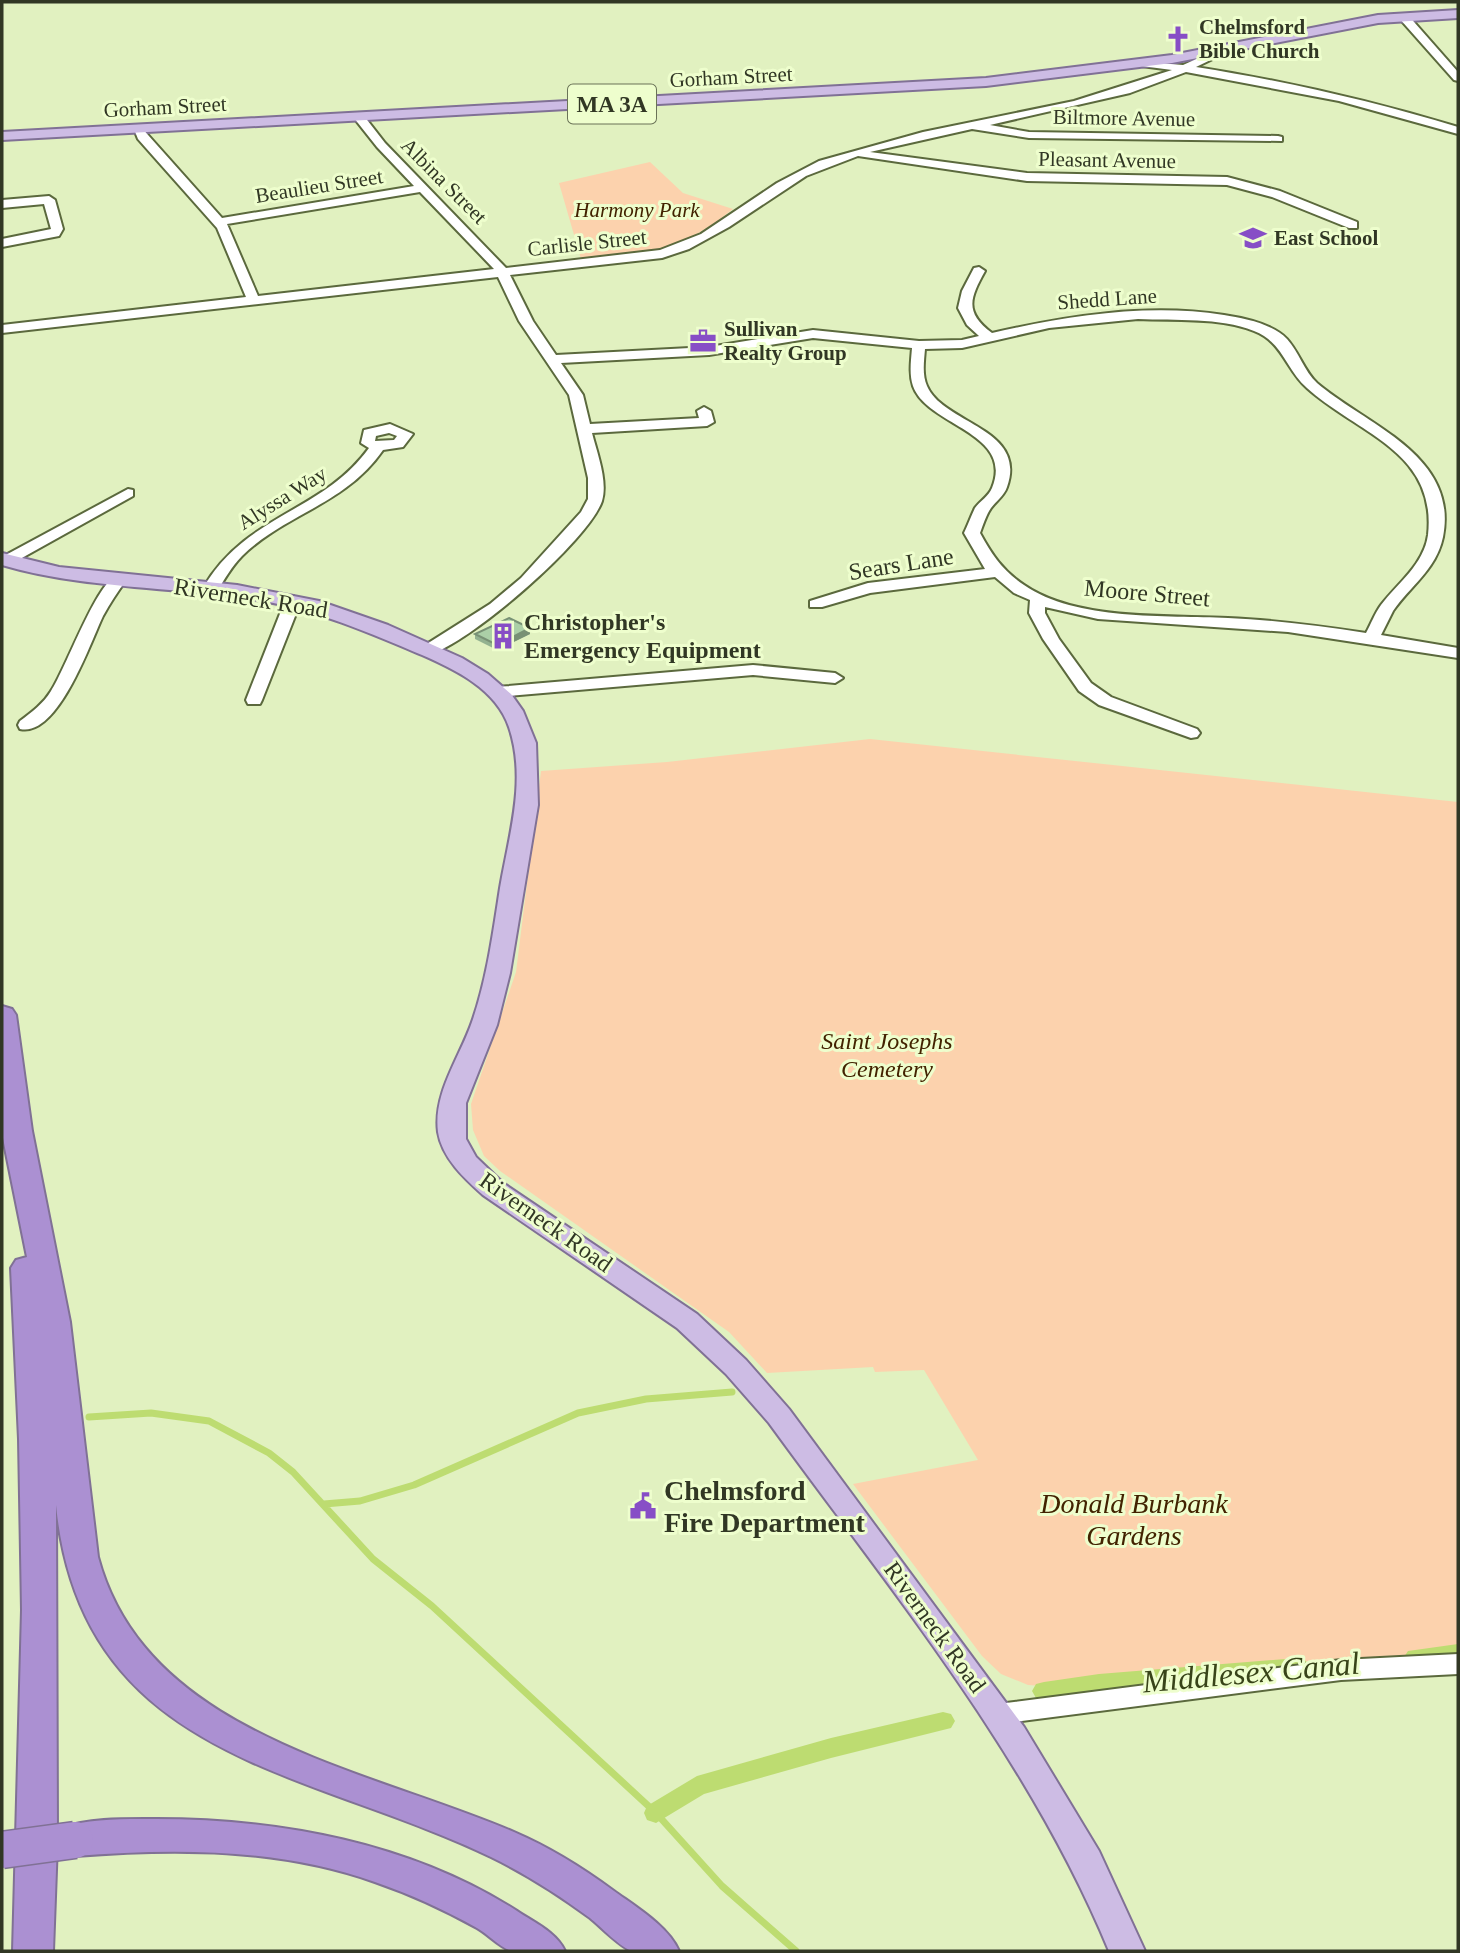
<svg xmlns="http://www.w3.org/2000/svg" width="1460" height="1953" font-family="'Times New Roman',serif">
<style>
.green{fill:#fcd2ad}
.lines{fill:none;stroke-linecap:round;stroke-linejoin:round}
.stream{stroke:#bddc71;stroke-width:7}
.canal{fill:#bddc71;fill-rule:evenodd}
.minor-casing{stroke:#5b693d;stroke-width:4}
.major-casing{stroke:#807195;stroke-width:4}
.highway-casing{stroke:#807195;stroke-width:4}
.minor{fill:#fff;fill-rule:evenodd}
.major{fill:#cdbce4;fill-rule:evenodd}
.highway{fill:#ab90d2;fill-rule:evenodd}
.highway-bridge-casing{stroke:#807195;stroke-width:39;stroke-linecap:butt}
.highway-bridge{stroke:#ab90d2;stroke-width:36}
.wall{fill:#93b290}
.shaded-wall{fill:#789175}
.building{fill:#abcfa7;stroke:#789175;stroke-width:2}
.labels{text-anchor:middle;dominant-baseline:central;stroke-width:6;stroke-linejoin:round;paint-order:stroke}
.far-poi-label{font-size:21px;font-weight:bold;fill:#313724;stroke:#eefecd;text-anchor:start}
.far-street-label{font-size:21px;fill:#313724;stroke:#eefecd}
.far-park-label{font-size:21px;font-style:italic;fill:#422200;stroke:#eefecd}
.shield{fill:#eefecd;stroke:#6a7357;stroke-width:2}
.shield-label{font-size:23px;font-weight:bold;fill:#313724}
.street-label{font-size:24px;fill:#313724;stroke:#eefecd}
.poi-label{font-size:24px;font-weight:bold;fill:#313724;stroke:#eefecd;text-anchor:start}
.park-label{font-size:24px;font-style:italic;fill:#422200;stroke:#eefecd}
.near-poi-label{font-size:28px;font-weight:bold;fill:#313724;stroke:#eefecd;text-anchor:start}
.near-park-label{font-size:28px;font-style:italic;fill:#422200;stroke:#eefecd}
.near-water-label{font-size:32px;font-style:italic;fill:#384419;stroke:#eefecd}
</style>
<rect width="100%" height="100%" fill="#e1f1c0"/>
<!-- green -->
<path class="green" d="M650,162L683,193L733,209C679,253 648,252 581,259L559,183Z
M870,739L1458,802V1658L1100,1690L1028,1685L1001,1674L982,1656L853,1484L978,1460L924,1370L875,1372L873,1367L767,1373L729,1332L500,1171L484,1156L473,1130L471,1104L516,972L541,771L667,762Z"/>
<g class="lines">
<!-- stream -->
<path class="stream" d="M89,1417L151,1413L209,1421L269,1453L293,1472L373,1559L432,1606L656,1813L722,1886L796,1951
M324,1504L360,1501L414,1485L578,1413L646,1399L732,1392"/>
<!-- canal -->
<path class="canal" d="M1458,1644V1662L1416,1666L1408,1663L1404,1657L1408,1651Z
M1298,1658L1306,1661L1310,1667L1306,1673L1298,1676L1099,1692L1044,1700L1036,1698L1032,1691L1036,1684L1044,1682L1099,1674Z
M943,1712L951,1714L955,1721L951,1728L831,1758L704,1794L656,1823L647,1820L644,1813L647,1806L697,1776L831,1738Z"/>
<!-- minor casing -->
<g class="minor-casing">
<path id="minor" d="M1399,14H1407L1458,72V81L1454,80L1399,18Z
M1221,48L1226,51L1225,53L1196,67C1285,81 1372,101 1458,127V134L1339,101L1186,72L1130,93L990,125L1029,132L1278,136L1282,137V141L1029,138L972,129L870,152L1027,173L1227,177L1280,191L1357,222V228H1349L1272,197L1227,185L1027,181L858,156L806,176L729,227L689,249L662,258L510,275L533,321L556,355L709,347L813,330L919,341L962,340L979,336L967,325L958,308L962,291L974,268L979,267L985,271C970,298 964,312 992,333C1066,316 1147,303 1224,315C1244,318 1273,324 1287,339C1299,352 1304,371 1317,383C1366,425 1459,455 1443,537C1436,570 1410,586 1393,611C1389,619 1385,627 1381,635L1458,648V658L1288,632L1098,619L1045,607V613L1059,639L1091,683L1111,697L1197,729L1200,733L1197,737L1191,738L1099,705L1079,691L1043,639L1029,613L1030,600L1014,593L995,577L870,593L822,607H810V601L868,583L985,569L964,533C968,525 971,516 975,508C980,501 989,496 992,488C1015,432 927,426 913,386C909,374 911,361 912,348L813,338L709,355L561,363L583,395L590,424L699,418L697,411L704,407L711,411L714,422L707,426L592,433C597,453 608,481 602,501C589,540 468,645 428,655L420,650L422,647L490,604L521,578L581,512L588,499V478L569,395L519,321L498,277L2,333V325L246,297L217,228L138,139L134,129L140,126L222,218L414,186L377,147L354,118L364,116L385,143L506,268L660,250L701,234L777,183L819,161L923,132L1074,101L1172,70L1134,65V61L1183,65ZM420,192L494,269L258,296L227,224ZM1138,319C1176,321 1219,317 1254,331C1283,342 1286,370 1307,388C1358,434 1437,451 1428,535C1424,564 1398,583 1381,605C1375,613 1371,624 1366,633C1320,626 1274,620 1228,618C1166,615 1076,621 1024,585C1003,571 992,555 980,533C983,525 986,515 991,508C996,501 1004,496 1007,487C1028,428 943,424 927,386C922,375 924,361 925,349L962,348L1049,328Z
M49,196L55,200L63,229L59,236L2,247V239L51,229L44,204L2,208V200Z
M390,424L413,434L403,447L383,450C345,505 286,513 242,556C231,567 225,579 217,591H205L203,588C247,513 322,513 369,448L361,443L364,430ZM389,433L397,436L394,440L375,441L376,436Z
M128,489L133,490V496L11,564L2,565V557Z
M119,574L127,579C118,591 110,603 103,616C91,641 58,738 20,729L18,725L20,721C32,712 43,704 51,691C66,669 97,580 119,574Z
M293,596L301,601L262,700L260,704H248L246,700L285,601Z
M753,665L835,673L843,678L835,683L753,675L497,697L489,692L497,687Z
M1458,1654V1674L1341,1680L998,1724L989,1721L985,1714L989,1707L998,1704L1341,1660Z"/>
</g>
<!-- major casing -->
<g class="major-casing">
<path id="major" d="M1458,10V18L1378,23L1172,63L986,86L2,140V132L986,78L1172,55L1378,15Z
M2,553L59,567L237,585L319,601L388,625L462,658L488,674L511,694L523,711L536,743L538,805L510,973L497,1025L466,1103V1139L476,1157L503,1183L697,1314L746,1360L789,1409L1024,1727L1099,1851L1145,1951H1109C1029,1757 892,1592 769,1423L726,1374L677,1328L483,1195C465,1179 442,1158 438,1132C433,1093 460,1057 472,1022C487,979 493,933 500,888C509,835 527,780 509,727C496,689 456,670 422,655C370,633 319,611 263,601C176,586 87,590 2,565Z"/>
</g>
<!-- highway casing -->
<g class="highway-casing">
<path id="highway" d="M2,1006L12,1009L16,1015L32,1131L70,1322L98,1557C146,1736 368,1769 514,1832C549,1847 583,1868 614,1891C636,1907 668,1926 679,1951C666,1951 645,1953 632,1951C621,1948 600,1926 590,1918C559,1895 526,1874 491,1857C307,1768 82,1761 56,1505L57,1837L61,1828C90,1818 125,1819 156,1819C280,1819 411,1843 517,1911C535,1923 556,1932 565,1951C551,1952 527,1953 512,1951C500,1948 488,1934 477,1928C445,1910 410,1894 375,1882C278,1848 176,1848 75,1856L61,1852L57,1843L53,1951H13L22,1610L19,1439L11,1268L16,1260L27,1257L2,1133Z"/>
</g>
<!-- minor -->
<use href="#minor" class="minor"/>
<!-- major -->
<use href="#major" class="major"/>
<!-- highway -->
<use href="#highway" class="highway"/>
<!-- highway-bridge casing -->
<g class="highway-bridge-casing">
<path id="highway-bridge" d="M2,1850L75,1840"/>
</g>
<!-- highway-bridge -->
<use href="#highway-bridge" class="highway-bridge"/>
</g>
<!-- wall -->
<path class="wall" d="M475,634H530L497,650L475,639Z"/>
<!-- shaded-wall -->
<path class="shaded-wall" d="M530,628V634L497,650V645Z"/>
<!-- building -->
<path class="building" d="M509,618L530,628L497,645L475,634Z"/>
<!-- icons -->
<defs>
<g id="church-bare" transform="scale(2.1)"><path d="M-1.2-6h2.4v3.5h3.3v2.4h-3.3V6h-2.4V-.1h-3.3v-2.4h3.3Z" fill="#874ec6" stroke="#eefecd" stroke-width="2.5" paint-order="stroke"/></g>
<g id="school-bare" transform="scale(2.1)"><path d="M0-5L7-2L0 1L-7-2ZM-4 1L0 2.5L4 1V4Q0 6-4 4Z" fill="#874ec6" stroke="#eefecd" stroke-width="2.5" paint-order="stroke"/></g>
<g id="office-bare" transform="scale(2.1)"><path d="M-6-3h4V-5.5h4V-3h4V5H-6ZM-1-4.5V-3h2v-1.5ZM-6 0V1H6V0Z" fill="#874ec6" stroke="#eefecd" stroke-width="2.5" paint-order="stroke"/></g>
<g id="building-bare" transform="scale(2.1)"><path d="M-4-6H4V6H1V3H-1V6H-4ZM-2.5-4.3h1.7v1.8h-1.7ZM.8-4.3h1.7v1.8H.8ZM-2.5-1h1.7V.8h-1.7ZM.8-1h1.7V.8H.8Z" fill="#874ec6" stroke="#eefecd" stroke-width="2.5" paint-order="stroke"/></g>
<g id="civic-bare" transform="scale(2.1)"><path d="M-.6-6.5H3V-4.5H.6V-3L4-1V1h2V6H-6V1h2V-1L-.6-3ZM-1.2 2.5V6h2.4V2.5Z" fill="#874ec6" stroke="#eefecd" stroke-width="2.5" paint-order="stroke"/></g>
</defs>
<g fill-rule="evenodd">
<use href="#church-bare" x="1178" y="39"/>
<use href="#school-bare" x="1253" y="238"/>
<use href="#office-bare" x="703" y="341"/>
<use href="#building-bare" x="503" y="636"/>
<use href="#civic-bare" x="643" y="1506"/>
</g>
<g class="labels">
<!-- far-poi labels -->
<g class="far-poi-label">
<text x="1199" y="27">Chelmsford<tspan x="1199" dy="24">Bible Church</tspan></text>
<text x="1274" y="238">East School</text>
<text x="724" y="329">Sullivan<tspan x="724" dy="24">Realty Group</tspan></text>
</g>
<!-- far-street labels -->
<g class="far-street-label">
<text transform="translate(731 77) rotate(-3)">Gorham Street</text>
<text transform="translate(165 107) rotate(-3)">Gorham Street</text>
<text transform="translate(1124 118) rotate(1)">Biltmore Avenue</text>
<text transform="translate(1107 160) rotate(1)">Pleasant Avenue</text>
<text transform="translate(444 181) rotate(45)">Albina Street</text>
<text transform="translate(319 186) rotate(-9)">Beaulieu Street</text>
<text transform="translate(587 243) rotate(-6)">Carlisle Street</text>
<text transform="translate(1107 299) rotate(-4)">Shedd Lane</text>
<text transform="translate(282 498) rotate(-32)">Alyssa Way</text>
</g>
<!-- far-park labels -->
<g class="far-park-label">
<text x="637" y="210">Harmony Park</text>
</g>
<!-- shield labels -->
<rect class="shield" x="568" y="84.5" width="88" height="39" rx="5"/>
<g class="shield-label">
<text x="612" y="104">MA 3A</text>
</g>
<!-- street labels -->
<g class="street-label">
<text transform="translate(901 564) rotate(-9)">Sears Lane</text>
<text transform="translate(1147 593) rotate(5)">Moore Street</text>
<text transform="translate(251 598) rotate(9)">Riverneck Road</text>
<text transform="translate(546 1222) rotate(35)">Riverneck Road</text>
<text transform="translate(935 1627) rotate(54)">Riverneck Road</text>
</g>
<!-- poi labels -->
<g class="poi-label">
<text x="524" y="622">Christopher's<tspan x="524" dy="28">Emergency Equipment</tspan></text>
</g>
<!-- park labels -->
<g class="park-label">
<text x="887" y="1041">Saint Josephs<tspan x="887" dy="28">Cemetery</tspan></text>
</g>
<!-- near-poi labels -->
<g class="near-poi-label">
<text x="664" y="1490">Chelmsford<tspan x="664" dy="32">Fire Department</tspan></text>
</g>
<!-- near-park labels -->
<g class="near-park-label">
<text x="1134" y="1503">Donald Burbank<tspan x="1134" dy="32">Gardens</tspan></text>
</g>
<!-- near-water labels -->
<g class="near-water-label">
<text transform="translate(1251 1672) rotate(-5)">Middlesex Canal</text>
</g>
</g>
<!-- border -->
<rect width="1460" height="1953" fill="none" stroke="#313724" stroke-width="7"/>
</svg>
